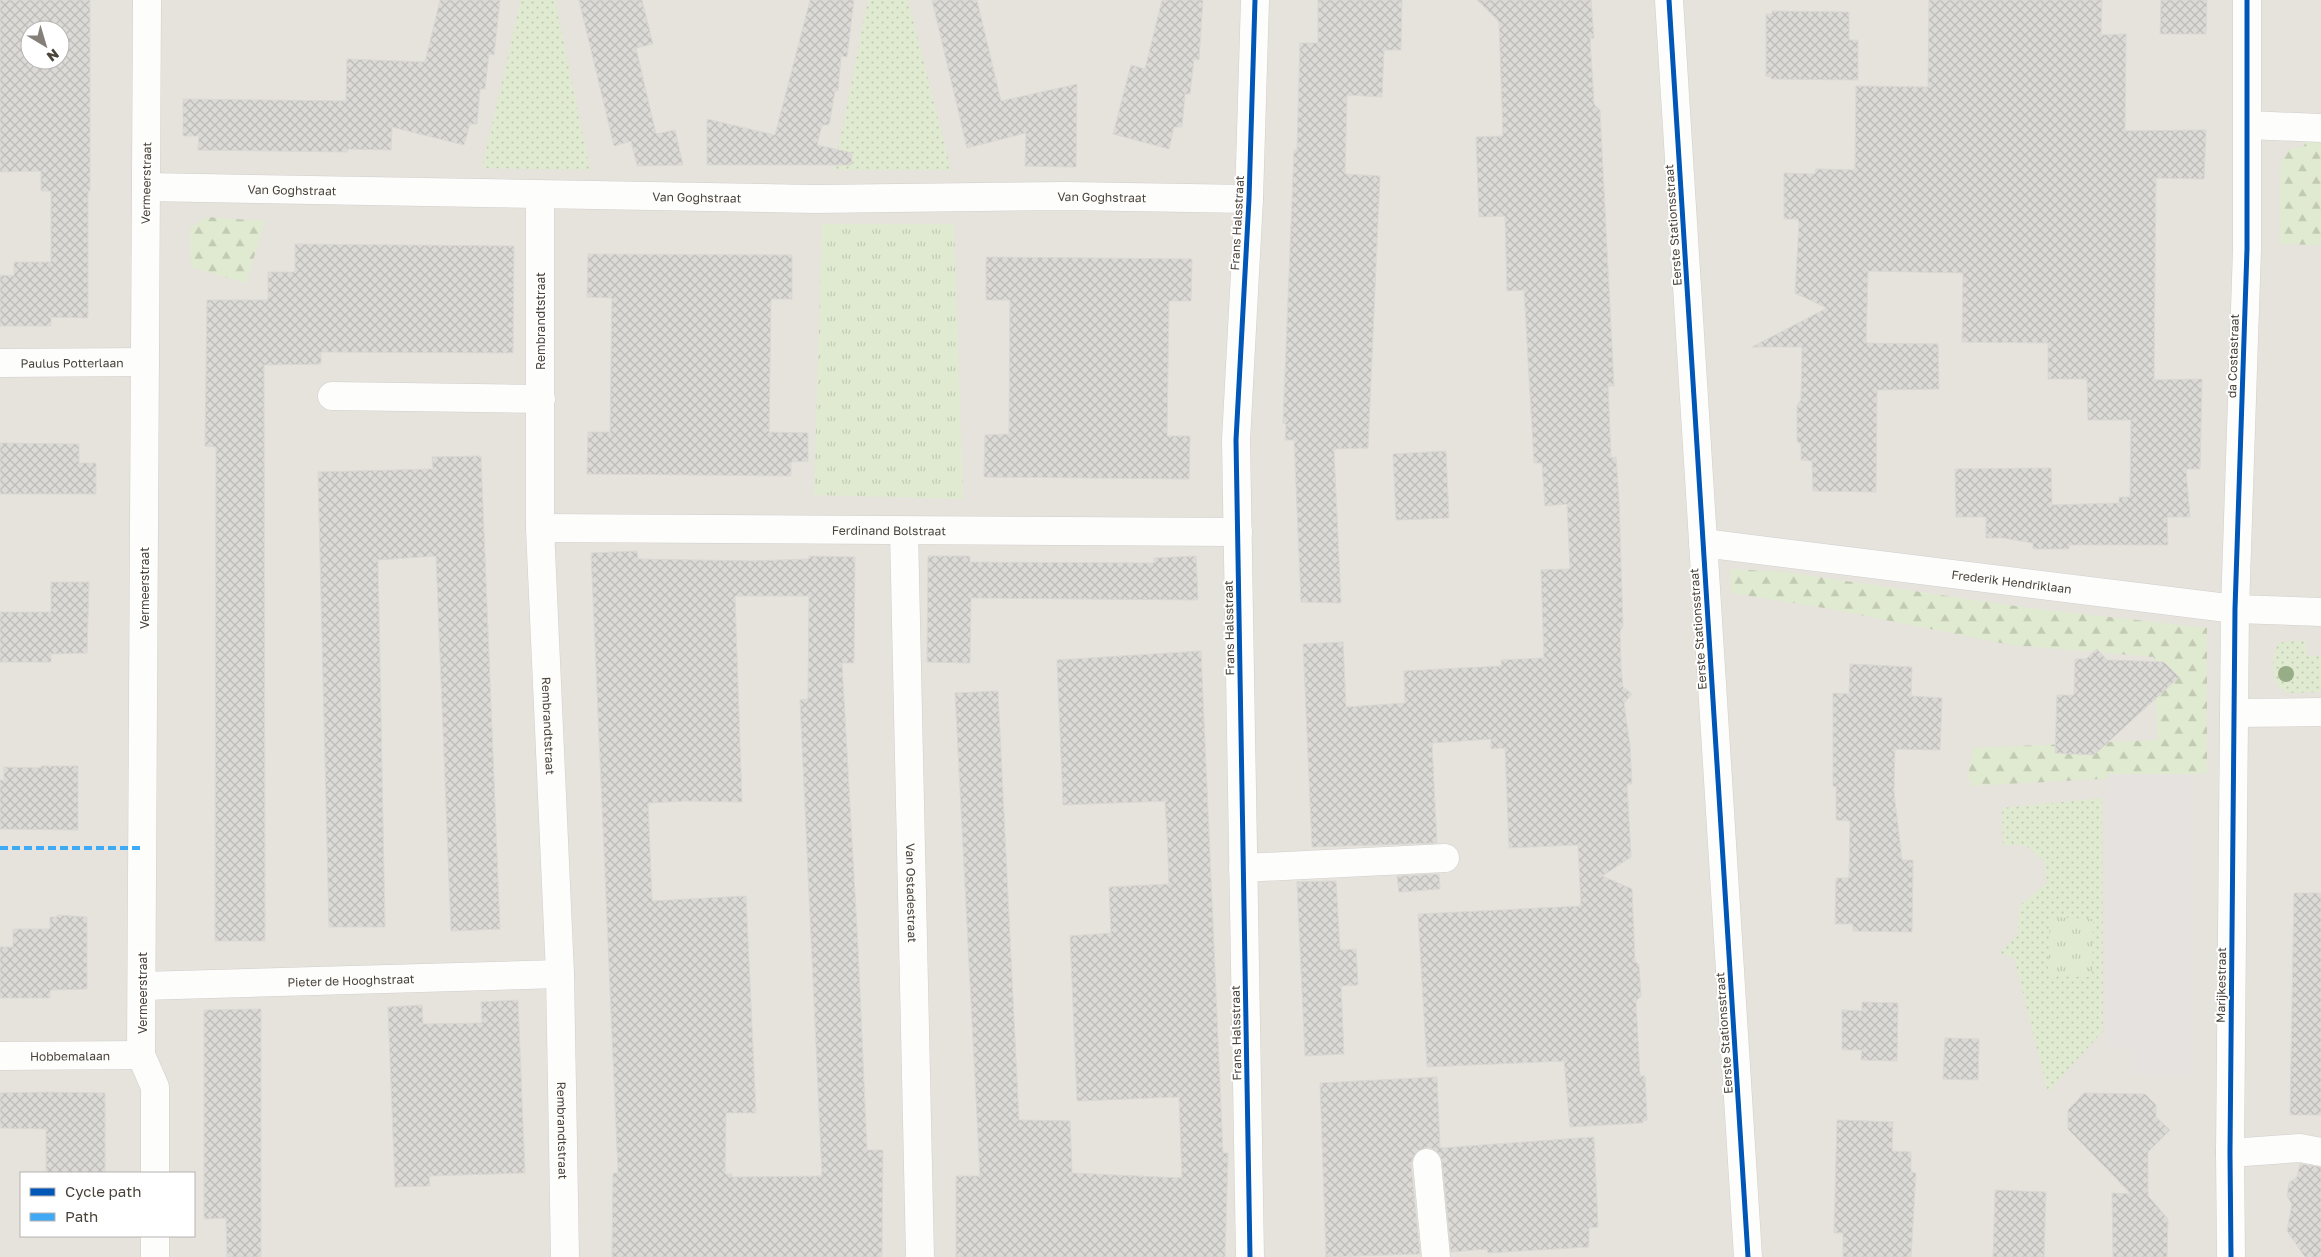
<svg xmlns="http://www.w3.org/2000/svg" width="2321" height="1257" font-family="'Golos Text',sans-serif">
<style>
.residential{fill:#e6e3dd;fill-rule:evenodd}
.grass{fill:url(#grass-dots)}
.forest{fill:url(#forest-firs)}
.park{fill:url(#park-tufts)}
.parking{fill:#e5e2df}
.building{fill:url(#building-cross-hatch);stroke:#dbd8d4;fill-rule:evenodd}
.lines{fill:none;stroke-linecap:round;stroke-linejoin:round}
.minor-casing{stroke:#d1cfcc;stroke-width:29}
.minor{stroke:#fdfdfc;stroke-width:28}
.quiet{stroke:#3fa9f5;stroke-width:4;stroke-dasharray:8 4;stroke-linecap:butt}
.cycleway-casing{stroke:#fff;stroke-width:8}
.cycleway{stroke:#0057b8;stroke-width:5}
.tree{fill:#97ad87}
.labels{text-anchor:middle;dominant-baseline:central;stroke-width:4;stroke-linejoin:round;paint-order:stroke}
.street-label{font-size:12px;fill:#49433a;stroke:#fff}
</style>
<defs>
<pattern id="grass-dots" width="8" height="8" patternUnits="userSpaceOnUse" patternTransform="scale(1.25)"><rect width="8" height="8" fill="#e0ead1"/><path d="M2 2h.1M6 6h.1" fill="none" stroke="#c2cab4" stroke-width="1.8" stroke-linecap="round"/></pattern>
<pattern id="forest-firs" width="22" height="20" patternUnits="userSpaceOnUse" patternTransform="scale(1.25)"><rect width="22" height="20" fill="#e0ead1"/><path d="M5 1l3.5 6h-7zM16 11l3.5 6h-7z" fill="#c2cab4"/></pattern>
<pattern id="park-tufts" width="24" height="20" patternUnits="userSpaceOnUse" patternTransform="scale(1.25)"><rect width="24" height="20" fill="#e0ead1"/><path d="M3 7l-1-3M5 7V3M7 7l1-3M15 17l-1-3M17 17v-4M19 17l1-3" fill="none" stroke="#c2cab4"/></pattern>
<pattern id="building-cross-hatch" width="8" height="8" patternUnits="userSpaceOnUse" patternTransform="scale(1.25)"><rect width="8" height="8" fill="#dcdad7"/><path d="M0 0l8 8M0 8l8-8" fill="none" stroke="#bebcb9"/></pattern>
</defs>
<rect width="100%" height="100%" fill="#f3f1ee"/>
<!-- residential -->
<path class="residential" d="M0,0H2321V1257H0ZM30,30H60V60H30ZM21,1173H194V1236H21Z"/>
<!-- grass -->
<path class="grass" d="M521,0H555L590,170L482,168Z
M868,0H908L951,170H834Z
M2293,641H2306V656H2321V692L2288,693L2277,686C2272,670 2271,659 2278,643Z
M2102,798L2103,1031L2048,1092L2014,958L1999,953L2018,935L2019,906L2047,883L2044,861L2025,845H2003L2002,808Z"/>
<!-- forest -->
<path class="forest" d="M2306,140L2321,143V245L2279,244L2281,162L2289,150L2304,146Z
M207,217L265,221L246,283L191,267L190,228Z
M1730,569L1785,572L2029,608L2207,628V773L1972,786L1968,776L1973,748L2158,740L2154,657L2011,645L1830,609L1731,593Z"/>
<!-- park -->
<path class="park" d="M822,224H954L963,499L814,495Z
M2050,917L2093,919L2092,977L2048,976Z"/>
<!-- parking -->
<path class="parking" d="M2108,774H2190V1075H2133V1049H2108Z"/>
<!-- building -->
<path class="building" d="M0,0H90V191H88V318L51,317V326H0V275L14,276V262H51V191H41V171L0,172ZM30,30H60V60H30Z
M440,0H500L494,55L489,54L485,89H480L477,124H470L464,145L392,127L391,150L348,149L347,152L198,150L199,136H183V99L346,101L347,59L425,62Z
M579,0H642L653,44L636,48L656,134L675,130L683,165L637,166L631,141L614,146Z
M810,0H854L847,57L841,56L838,91H835L829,125H822L817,145L852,153L851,165H707V119L775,135Z
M932,0H977L1001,101L1077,84L1076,167L1025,166L1026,133L967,148Z
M1162,0H1203L1199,60L1194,59L1190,94H1185L1182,127H1174L1169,149L1113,134L1131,65L1145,69Z
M1318,0H1402L1401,50H1384L1382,97L1347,95L1345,174L1380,176L1368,448L1334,449L1341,603L1301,602L1294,440H1285L1286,424L1283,423L1294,150H1297L1300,43H1318Z
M1477,0H1591L1594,38H1590L1594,104L1600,110L1614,386H1608L1611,458L1616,457L1619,501L1623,626L1620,631L1621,668L1623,687L1632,694L1624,703L1630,746L1632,784H1627L1631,857L1602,876L1632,889L1635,961L1639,965L1641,996L1636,1001L1640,1076H1645L1647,1120L1643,1121V1123L1570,1127L1564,1061L1427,1067L1418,914L1581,906L1578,845L1509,848L1505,748L1491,749V739L1432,743L1437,843L1312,847L1303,644L1343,642L1346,707L1405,703L1404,671L1502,666L1501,660L1544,658L1541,570L1570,569L1567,504L1545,506L1542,463H1534L1524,290L1507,291L1505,216L1479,217L1476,137L1503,136L1499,22Z
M1929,0H2102L2101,35L2126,34L2125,131L2206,130L2204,179L2156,178L2154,380L2202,379L2200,469H2186L2190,517H2167L2168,545H2069V549H2033V543L2003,538H1986V517H1956L1955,469L2051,468L2052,505L2119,503V497H2130L2131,420H2088L2087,379H2048V343L1962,342L1963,273L1868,271L1866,343L1938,344L1939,389L1877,390L1876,492L1813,491L1812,461L1801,460V445L1797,441V405L1801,400L1802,347H1752L1827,308L1795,293L1799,223L1798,219H1784V173L1815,174L1816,169L1855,170L1856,86L1928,87Z
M2161,0H2207L2206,34H2160Z
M1772,11L1849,12V40H1858V80L1771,79V77L1766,76V14H1772Z
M295,244L514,246L513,353L321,352V364L264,365L265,941H215L216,447L205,446L207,300H268V272H295Z
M588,254L792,255V299H771L769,432L808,433V461L791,462V476L587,474L588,432H610L612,298L587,297Z
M986,257L1192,259L1191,301H1169L1167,436H1190L1189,479L984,477L985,435L1009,434L1010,300H986Z
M0,443L79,444V463H96V494H0Z
M1446,451L1449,518L1396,520L1393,454Z
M481,456L500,929L451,931L436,556L378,560L385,927H329L318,472L433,469L432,457Z
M637,551L638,559L752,561L809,559V556L855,557L854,663H842L858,947L867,1150H883L882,1257H612L613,1173H618L591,553ZM735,596H809L808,699L800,700L822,1176L732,1177V1174H725L726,1113H756L746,896L652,901L648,803L686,801L742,802Z
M928,556H970V562L1154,563V558L1196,556L1198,600L971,598L970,663L927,662Z
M51,582H89L87,653L51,654V662H0V612H51Z
M2097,649L2107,660L2164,662L2179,677L2094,755L2055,753L2057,695H2074L2075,659H2086Z
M1201,651L1223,1153H1228L1225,1257H956V1176H980L955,693L998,691L1019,1120L1070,1121L1072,1173L1182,1178L1179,1097L1077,1101L1070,936L1111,933L1109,887L1169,884L1167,833L1165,801L1063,805L1057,660Z
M1850,664L1912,667L1911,696L1942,698L1940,750L1895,749L1894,792L1902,860H1913L1912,932L1853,931V924H1835L1836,878H1849L1850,821L1836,820V786L1833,787V693L1849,694Z
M41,766H78V830L0,829V780H4V767L41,768Z
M1439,874L1440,889L1399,892L1397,876Z
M1336,881L1340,950L1356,949L1358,985L1341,986L1344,1054L1305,1056L1297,882Z
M2294,893H2321V1115H2290Z
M57,915L87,917V989L50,990V998H0V947H13V929H50V917H57Z
M518,1000L525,1173L429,1176L430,1186L395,1187L388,1007L422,1005L423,1024L482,1023L481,1002Z
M1862,1002L1898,1003L1897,1061L1861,1060L1862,1050H1842V1010L1862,1011Z
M261,1009V1257H227L226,1218L204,1219V1010Z
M1945,1038L1979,1039L1978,1080L1943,1079Z
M1437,1077L1440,1148L1594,1137L1598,1227L1589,1228V1247L1488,1253L1487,1249L1451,1252L1442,1161L1439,1154L1433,1149L1426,1147L1418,1151L1413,1157L1411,1164L1420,1254L1326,1257L1320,1083Z
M46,1092L105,1093V1173H46V1129L0,1128V1093Z
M2084,1093L2145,1094L2156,1105V1117L2170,1130L2148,1152V1196L2168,1219L2167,1257H2113L2112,1193L2131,1194L2068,1129V1110Z
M1837,1120L1893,1122L1892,1151L1911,1152V1172L1916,1173L1911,1257H1843V1233H1834Z
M2300,1164L2321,1167V1257H2305L2287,1231L2292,1204L2287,1196L2289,1183L2297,1177Z
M1995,1190L2046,1192L2044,1257H1993Z"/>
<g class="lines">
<!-- minor casing -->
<g class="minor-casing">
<g id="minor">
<path d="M147,0L141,1055L155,1087V1173"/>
<path d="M1669,0L1748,1257"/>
<path d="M2248,125L2321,128"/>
<path id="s1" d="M146,187L815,199L1067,196L1249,199"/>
<path id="s2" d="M540,195V528L560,974L565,1257"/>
<path id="s3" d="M0,363L145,362"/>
<path d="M332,396L541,399"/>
<path id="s4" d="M540,528L1238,532"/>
<path id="s5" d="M904,531L920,1257"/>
<path id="s6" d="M1703,543L2235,609L2321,612"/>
<path d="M2234,713L2321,712"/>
<path d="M1243,868L1445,858"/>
<path id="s7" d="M142,986L560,974"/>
<path id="s8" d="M0,1056L141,1055"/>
<path d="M2230,1153L2300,1148L2321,1152"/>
<path d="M1427,1163L1436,1257"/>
<path d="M155,1257V1236"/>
<path d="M1250,1257L1236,440L1249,199L1255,0"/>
<path d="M2231,1257L2230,1153L2235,609L2247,249V0"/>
</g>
</g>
<!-- minor -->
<use href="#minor" class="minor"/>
<!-- quiet -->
<path class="quiet" d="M0,848H143"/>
<!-- cycleway casing -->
<g class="cycleway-casing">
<path id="cycleway" d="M1669,0L1748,1257
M1250,1257L1236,440L1249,199L1255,0
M2231,1257L2230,1153L2235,609L2247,249V0"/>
</g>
<!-- cycleway -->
<use href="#cycleway" class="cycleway"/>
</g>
<!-- trees -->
<circle class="tree" cx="2286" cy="674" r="8"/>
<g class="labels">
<!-- street labels -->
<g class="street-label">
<text transform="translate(146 183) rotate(-89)">Vermeerstraat</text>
<text stroke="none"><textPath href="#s1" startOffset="146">Van Goghstraat</textPath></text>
<text stroke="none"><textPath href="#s1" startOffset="956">Van Goghstraat</textPath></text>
<text stroke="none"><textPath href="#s1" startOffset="551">Van Goghstraat</textPath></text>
<text transform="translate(1237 223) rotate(-87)">Frans Halsstraat</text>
<text transform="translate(1673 225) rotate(-94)">Eerste Stationsstraat</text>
<text transform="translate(540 321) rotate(-90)">Rembrandtstraat</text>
<text transform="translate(2233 356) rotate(-88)">da Costastraat</text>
<text stroke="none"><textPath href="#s3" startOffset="72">Paulus Potterlaan</textPath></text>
<text stroke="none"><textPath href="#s4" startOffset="349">Ferdinand Bolstraat</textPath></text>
<text stroke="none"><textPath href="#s6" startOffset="311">Frederik Hendriklaan</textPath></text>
<text transform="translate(144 588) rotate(-90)">Vermeerstraat</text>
<text transform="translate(1229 628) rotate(-91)">Frans Halsstraat</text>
<text transform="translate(1698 629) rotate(-94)">Eerste Stationsstraat</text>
<text stroke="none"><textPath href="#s2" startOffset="531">Rembrandtstraat</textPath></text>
<text stroke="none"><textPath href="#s5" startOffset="362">Van Ostadestraat</textPath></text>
<text stroke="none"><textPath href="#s7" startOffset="209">Pieter de Hooghstraat</textPath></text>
<text transform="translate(2221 985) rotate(-89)">Marijkestraat</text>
<text transform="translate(142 993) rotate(-90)">Vermeerstraat</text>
<text transform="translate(1236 1033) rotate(-91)">Frans Halsstraat</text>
<text transform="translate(1724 1033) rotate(-94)">Eerste Stationsstraat</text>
<text stroke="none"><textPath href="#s8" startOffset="70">Hobbemalaan</textPath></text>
<text stroke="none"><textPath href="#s2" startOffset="936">Rembrandtstraat</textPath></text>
</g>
</g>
<!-- legend -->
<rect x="20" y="1172" width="175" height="65" fill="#ffffff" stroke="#b6b4b0"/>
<rect x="30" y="1188" width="25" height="8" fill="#0057b8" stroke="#b6b4b0"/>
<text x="65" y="1197" font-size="15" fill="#49433a">Cycle path</text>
<rect x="30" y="1213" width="25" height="8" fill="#3fa9f5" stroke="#b6b4b0"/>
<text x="65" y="1222" font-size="15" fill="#49433a">Path</text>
<!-- north arrow -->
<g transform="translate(45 45) rotate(142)"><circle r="24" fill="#ffffff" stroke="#b6b4b0"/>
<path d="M0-4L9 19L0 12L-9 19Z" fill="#848079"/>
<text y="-8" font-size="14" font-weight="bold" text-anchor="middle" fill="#49433a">N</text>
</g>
</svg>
